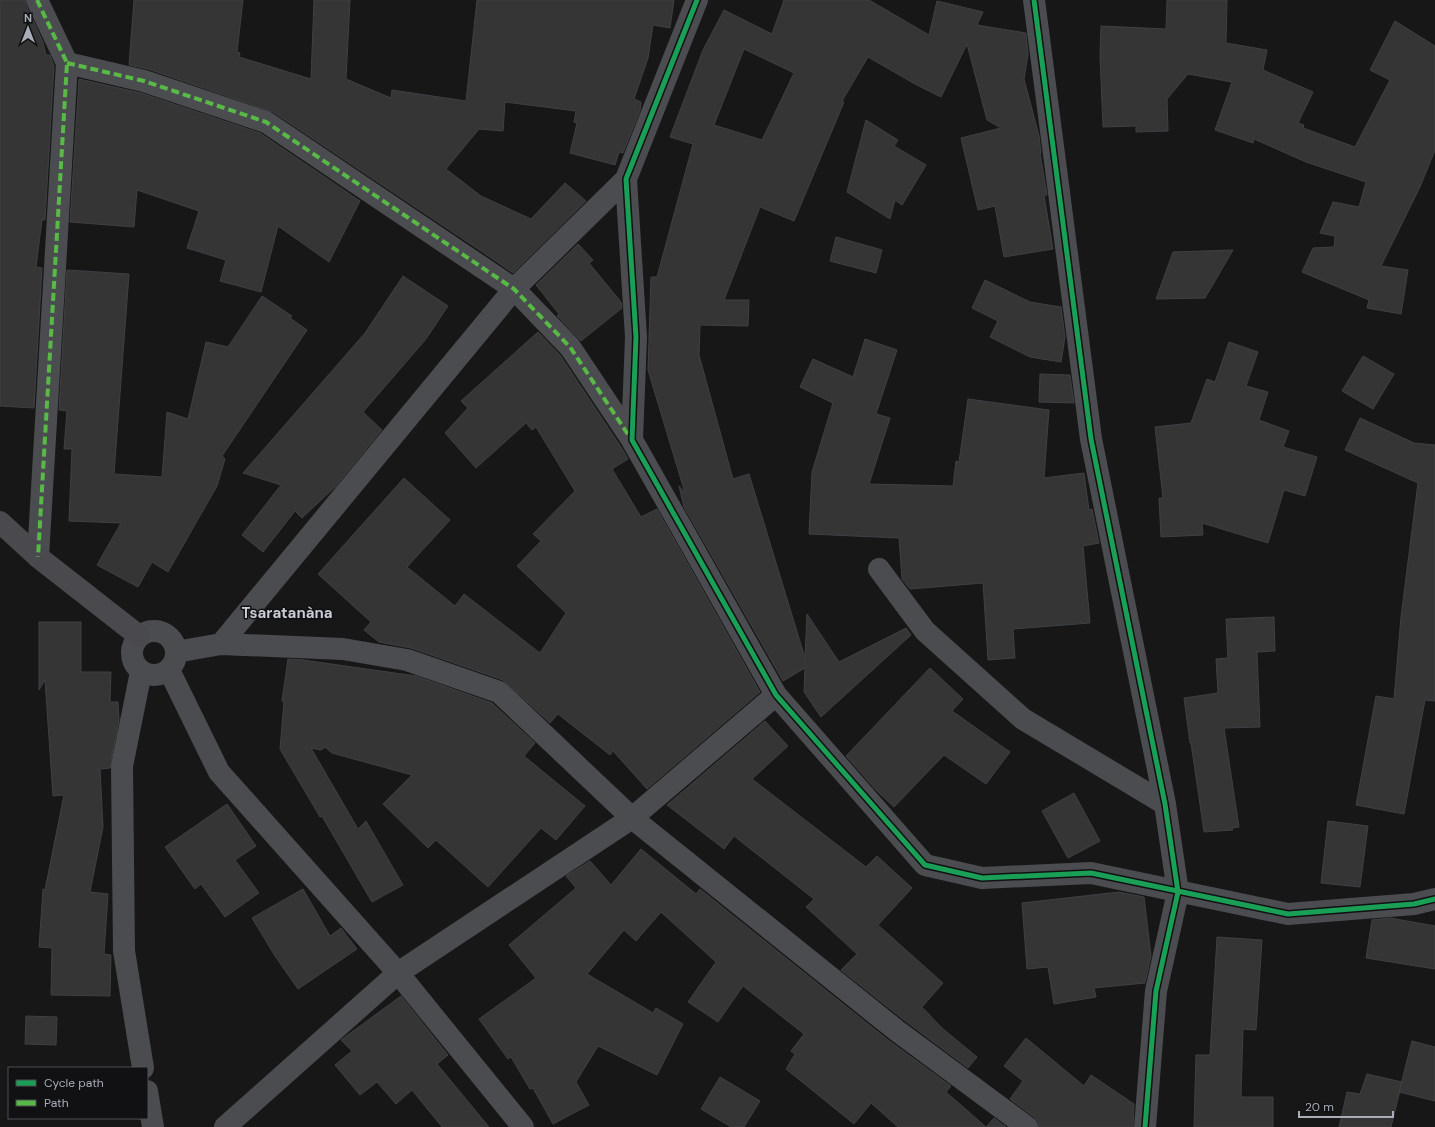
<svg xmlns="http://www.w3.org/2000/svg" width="1435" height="1127" font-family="'DM Sans',sans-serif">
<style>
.building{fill:#353536;stroke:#3f4043;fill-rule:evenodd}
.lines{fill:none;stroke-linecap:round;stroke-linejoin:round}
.street{stroke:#4b4c50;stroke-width:22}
.secondary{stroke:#4a4a4e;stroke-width:22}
.quiet{stroke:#58b947;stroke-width:4;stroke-dasharray:8 4;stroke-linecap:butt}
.cycleway-casing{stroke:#111113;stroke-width:8}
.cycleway{stroke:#1a9f57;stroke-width:5}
.labels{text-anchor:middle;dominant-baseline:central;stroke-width:3;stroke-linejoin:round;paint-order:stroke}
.district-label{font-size:15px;font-weight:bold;fill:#c9ccd4;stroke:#111113}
</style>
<rect width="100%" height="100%" fill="#171717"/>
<!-- building -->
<path class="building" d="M0,0H25L26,5L43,42L46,55H50L54,66L45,220H42L36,267L42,268L34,408L0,406Z
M134,0H243L237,52L240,53L239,57L311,79L314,0H350L346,79L391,98L392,90L466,101L477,0H674L670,28L653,25L648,58L634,99L641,102L640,111L623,153L619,152L615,165L570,153L577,123L574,122L576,111L505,102L503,131L479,129L446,169L481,196L531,219L565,183L586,201L513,273L478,249L472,245L273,112L148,69L129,65Z
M784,0H869L929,35L937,1L983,12L977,25L1026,33L1028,54L1024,79L1039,136L1041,153H1040L1047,195H1044L1053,249L1004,257L995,206L978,210L961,138L1001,128L987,120L967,44L941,97L915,84L868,57L842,101L844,102L794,221L760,207L724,300H749L748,326L700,325L699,355L733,479L749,474L805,658L807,614L839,662L906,628L911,635L821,717L804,692L805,668L783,681L684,507L679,486L685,493L648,370L651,277H657L693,144L670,137L703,50L724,10L772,34ZM744,49L794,73L762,140L714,125Z
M1167,0H1227L1226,43L1267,50L1263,70L1313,92L1298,123L1304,125L1303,128L1355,147L1390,80L1370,70L1395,21L1435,46V150L1420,187L1381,266L1408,270L1401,314L1367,308L1369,300L1302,272L1313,248L1334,247L1335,236L1320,233L1333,202L1359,207L1366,182L1306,162L1254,139L1253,143L1215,130L1232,82L1188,74L1167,99L1168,131L1136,132V126L1103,127L1100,56L1101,26L1166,29Z
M79,79L141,93L260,133L360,201L329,262L278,226L261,292L220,281L226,260L187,248L199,211L137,190L134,227L70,222Z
M866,120L898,140L894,146L926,165L902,205L895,200L890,219L847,192Z
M836,237L882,250L876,273L830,261Z
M578,244L593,260L589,263L621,302L622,308L581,341L557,316L559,314L536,285Z
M1233,250L1205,298L1156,299L1173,252Z
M67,270L129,274L114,474L162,477L167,412L188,419L206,342L228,347L262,296L292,316L290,318L307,330L222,456L225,459L217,486L168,572L152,562L138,587L97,565L121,523L69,521L72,449H64L67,411L59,410Z
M403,276L448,306L426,339L363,412L382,430L335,487L302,518L295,511L263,552L242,535L281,485L243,473L365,333Z
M985,280L1030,302L1061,307L1065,337L1061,362L1030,357L990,337L998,321L972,308Z
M538,332L560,355L621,447L628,459L612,469L641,517L657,509L760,692L647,789L613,751L610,755L558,714L550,723L503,680L411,648L379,642L364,630L371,622L318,574L404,478L450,520L407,567L455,606L464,594L540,653L566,613L517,566L541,541L533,534L575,491L536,427L532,430L526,423L476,468L445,433L468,408L461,401Z
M865,339L897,350L876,414L890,418L869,484L953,486L956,461L959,462L968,399L1049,410L1044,478L1084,473L1089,510L1092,509L1099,543L1083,546L1090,623L1013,629L1015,658L988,660L983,583L910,589L902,579L899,538L809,534L812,472L833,403L800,387L813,359L853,377Z
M1229,342L1258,352L1246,386L1268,392L1259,420L1289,431L1283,447L1317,457L1305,496L1284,490L1268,543L1202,523L1203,535L1161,537L1159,498H1163L1155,427L1191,423L1207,379L1215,382Z
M1363,356L1394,374L1373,409L1342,391Z
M1040,374L1070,375L1074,403L1039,402Z
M1360,418L1414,443L1435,445V701L1425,700L1404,814L1356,805L1376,696L1394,699L1401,617L1418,483L1345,450Z
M1274,617L1275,651L1257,652L1260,727L1224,728L1239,827L1232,828L1233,830L1204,832L1191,743H1190L1184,698L1218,693L1216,659L1228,658L1226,619Z
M39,622H81V672H111L110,702H118L119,720L110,768L100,769L103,827L90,892L108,894L104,954L111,955L110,996L51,995L52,948L39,947L43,889L45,890L64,795L53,796L45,680L39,690Z
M288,659L303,660L416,676L492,703L535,743L524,756L585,806L556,840L541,828L488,887L436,840L428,848L383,804L412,775L332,753L325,747L321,750L311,748L358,829L366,821L403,885L372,902L322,816L320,817L280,749L284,702L282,701Z
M930,668L963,699L952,711L1010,752L986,784L944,755L894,807L875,789L846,756Z
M765,721L788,746L752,779L866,867L877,856L912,888L878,925L943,983L922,1007L942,1028L977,1057L968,1068L904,1020L841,970L857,954L806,907L814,899L734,836L724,849L667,805Z
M1074,793L1100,841L1068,858L1042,811Z
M227,804L256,846L235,860L259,893L225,917L201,884L195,889L165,847Z
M1328,821L1368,826L1360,887L1321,883Z
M641,849L696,894L700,889L888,1040L951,1086L946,1092L986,1127L994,1118L1006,1127H898L871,1103L854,1124L786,1069L795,1054L791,1051L804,1034L743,986L718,1022L688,1002L716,962L661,912L636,941L624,930L587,974L653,1013L656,1008L683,1024L657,1075L598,1046L576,1082L589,1105L553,1124L533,1088L530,1089L511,1057L508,1059L479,1019L536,978L509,945L576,888L566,876L590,861L611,885Z
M303,889L330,936L341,928L357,949L298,989L275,956L252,918Z
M1119,892L1144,897L1151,956L1145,983L1094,988L1096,997L1054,1004L1048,967L1027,969L1022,903Z
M1390,918L1435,926V969L1366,958L1372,920Z
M1217,937L1262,940L1256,1030L1243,1029L1241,1097H1273V1127H1194L1196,1055H1210Z
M401,996L448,1055L437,1064L489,1127H442L412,1090L396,1104L377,1082L360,1095L335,1065L352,1051L341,1040Z
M26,1016L57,1017L56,1045L25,1044Z
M1026,1038L1084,1086L1091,1075L1134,1104L1133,1127H1039L1038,1122L1034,1117L1010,1099L1023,1081L1004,1066Z
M1412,1041L1435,1047V1101L1399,1092Z
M1367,1074L1402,1082L1391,1127H1339L1347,1092L1360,1094Z
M720,1077L760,1101L744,1127H731L701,1109Z"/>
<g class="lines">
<!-- street -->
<path class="street" d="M37,0L67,63L38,557
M697,0L626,179L636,337L632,440L776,695L925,865L982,878L1091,873L1288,914L1414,904L1435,899
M1034,0L1091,439L1165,804L1178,892L1156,991L1145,1127
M67,63L144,81L266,122L514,289L570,347L632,440
M879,569L925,631L1023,719L1165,804
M132 653a22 22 0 1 1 44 0a22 22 0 1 1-44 0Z
M221,644L514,289L626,179
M176,652L221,644L343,649L407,660L499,692L632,818L896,1030L1027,1127
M169,670L219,772L398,973L523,1127
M141,672L122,766L124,951L143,1068
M147,1091L153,1127
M225,1127L398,973L632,818L776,695"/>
<!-- secondary -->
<path class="secondary" d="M0,522L38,557L139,636"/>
<!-- quiet -->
<path class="quiet" d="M37,0L67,63L38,557
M67,63L144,81L266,122L514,289L570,347L631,439"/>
<!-- cycleway casing -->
<g class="cycleway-casing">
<path id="cycleway" d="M697,0L626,179L636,337L632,440L776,695L925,865L982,878L1091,873L1288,914L1414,904L1435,899
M1034,0L1091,439L1165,804L1178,892L1156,991L1145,1127"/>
</g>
<!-- cycleway -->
<use href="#cycleway" class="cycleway"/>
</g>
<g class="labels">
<!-- district labels -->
<g class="district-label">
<text x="287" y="613">Tsaratanàna</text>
</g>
</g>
<!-- legend -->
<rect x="8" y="1067" width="140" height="52" fill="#111113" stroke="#4d4f55"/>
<rect x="16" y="1080" width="20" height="6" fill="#1a9f57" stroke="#4d4f55"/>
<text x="44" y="1087" font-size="12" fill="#a8adb8">Cycle path</text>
<rect x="16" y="1100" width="20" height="6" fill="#58b947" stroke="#4d4f55"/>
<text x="44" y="1107" font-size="12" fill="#a8adb8">Path</text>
<!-- north arrow -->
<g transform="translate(28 28)" stroke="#111113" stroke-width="3" paint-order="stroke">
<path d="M0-3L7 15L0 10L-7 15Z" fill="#a8adb8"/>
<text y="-6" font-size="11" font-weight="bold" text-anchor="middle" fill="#a8adb8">N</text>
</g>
<!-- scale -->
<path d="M1299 1111v6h94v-6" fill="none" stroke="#a8adb8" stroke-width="2"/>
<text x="1305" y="1111" font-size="12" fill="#a8adb8" stroke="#111113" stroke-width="3" paint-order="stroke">20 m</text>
</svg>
